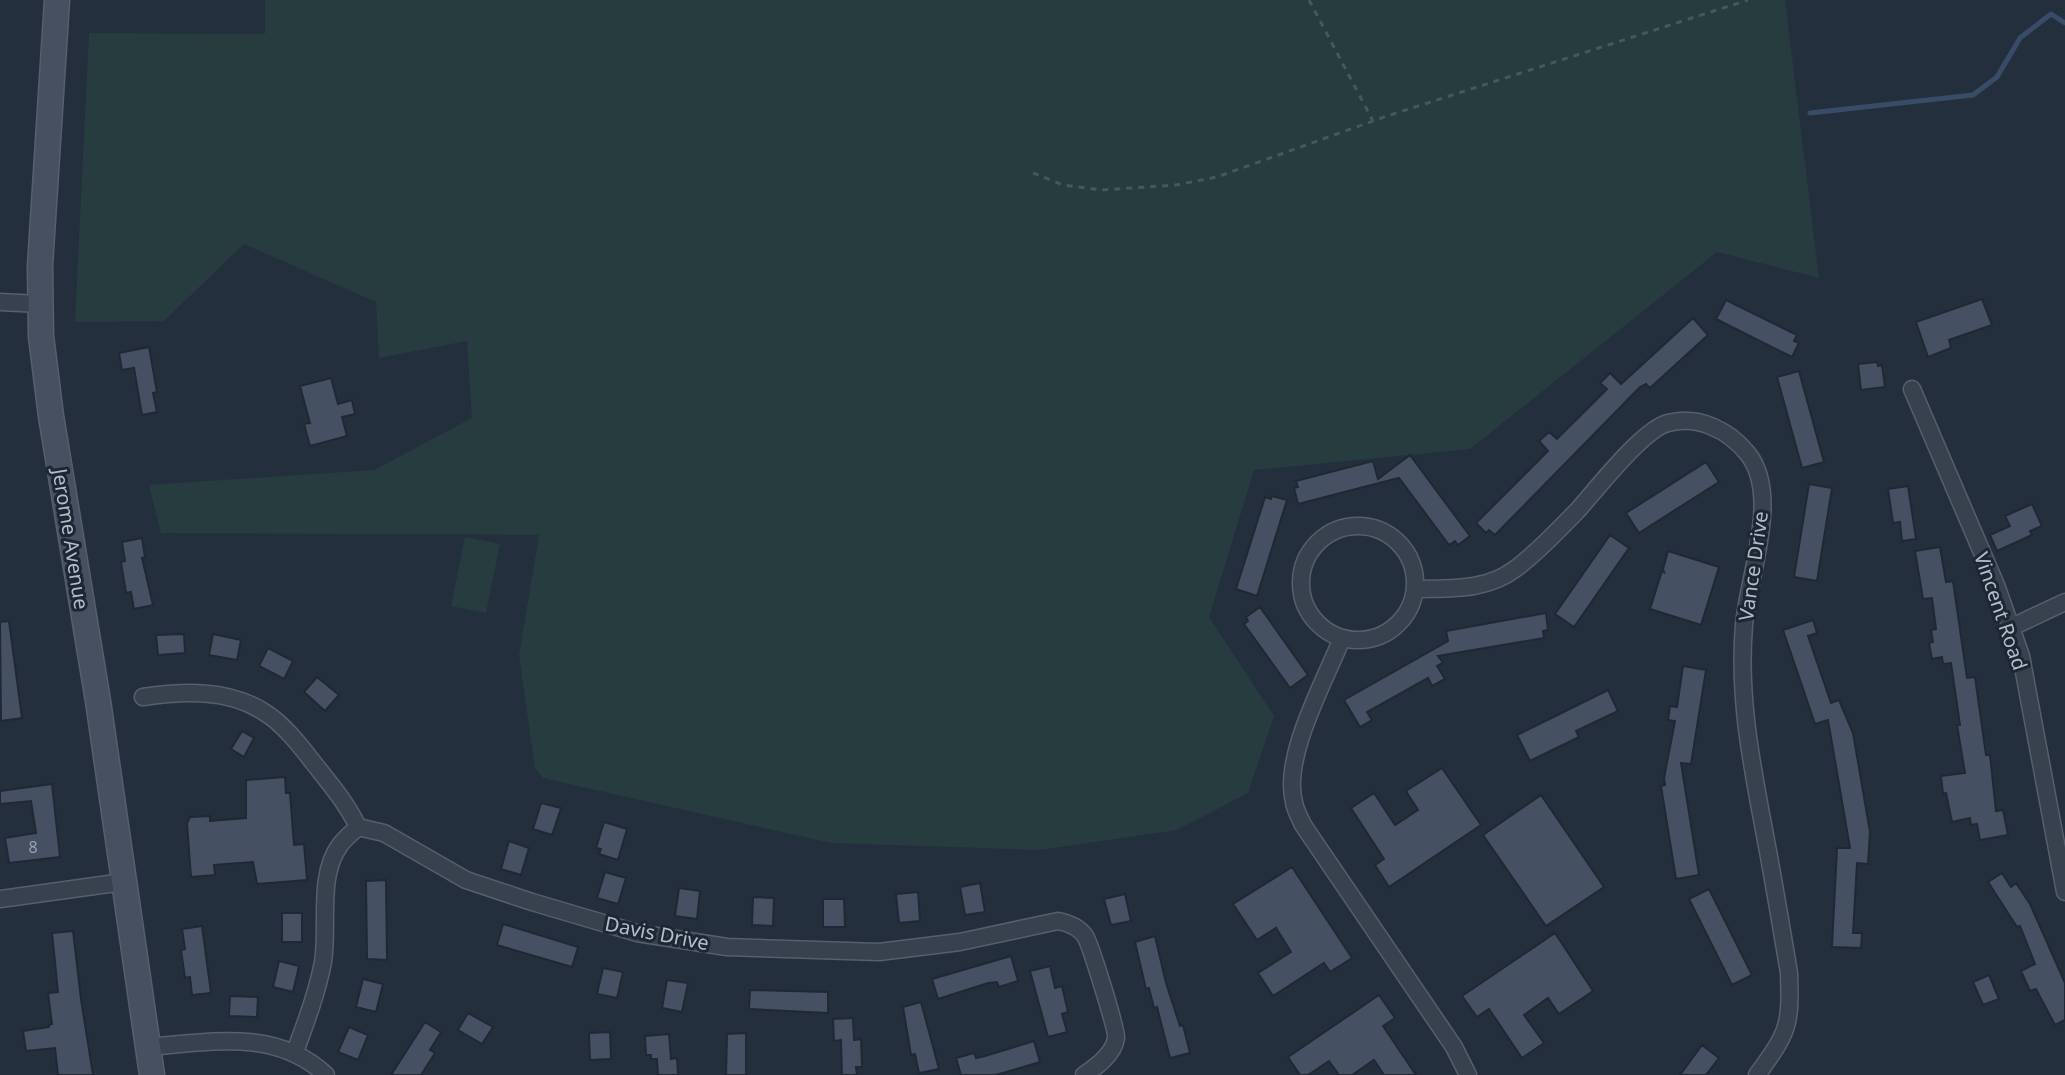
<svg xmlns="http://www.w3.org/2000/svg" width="2065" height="1075" font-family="'Noto Sans',sans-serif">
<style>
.green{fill:#263c3f}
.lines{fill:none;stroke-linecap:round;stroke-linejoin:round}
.stream{stroke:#394c67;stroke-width:5}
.building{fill:#455162;stroke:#1f2835;stroke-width:2}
.street-casing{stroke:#565f6c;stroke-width:19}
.secondary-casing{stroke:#565f6c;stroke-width:27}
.path{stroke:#44595c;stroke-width:3;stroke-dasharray:6 6;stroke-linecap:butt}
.street{stroke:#38414e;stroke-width:16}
.secondary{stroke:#465061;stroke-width:24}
.labels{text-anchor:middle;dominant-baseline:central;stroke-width:6;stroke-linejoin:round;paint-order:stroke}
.number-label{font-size:16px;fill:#98a1af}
.street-label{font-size:20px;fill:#b4bcc9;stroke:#1d2633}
</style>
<rect width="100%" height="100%" fill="#242f3e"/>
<!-- green -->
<path class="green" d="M265,0H1785L1819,278L1717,252L1470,449L1254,470L1209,617L1274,716L1248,793L1177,830L1039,850L831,843L543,778L535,768L519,655L539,535L161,533L149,485L374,470L472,418L467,341L379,358L376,302L244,244L164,321L75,322L89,33L265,34Z
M465,537L500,544L486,613L451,606Z"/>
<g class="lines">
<!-- stream -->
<path class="stream" d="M1810,113L1973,95L1997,77L2020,38L2051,14L2065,23"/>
</g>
<!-- building -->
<path class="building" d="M1982,299L1992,325L1949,340L1951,348L1928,357L1916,322Z
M1726,300L1797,335L1794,341L1799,343L1792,357L1716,319Z
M1693,318L1708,335L1650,388L1646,384L1640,387L1495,535L1489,530L1486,533L1476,523L1548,451L1539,441L1549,432L1557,439L1607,389L1600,383L1610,373L1621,384Z
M149,347L157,392L153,393L157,412L142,415L134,368L122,370L119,353Z
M1877,362L1878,366L1882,365L1885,387L1861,390L1858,364Z
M1799,371L1824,462L1802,468L1777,377Z
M331,378L338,404L352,400L355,414L342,417L347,436L310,446L304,424L310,423L300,386Z
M1410,455L1470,536L1458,545L1455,541L1449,545L1399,478L1298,504L1294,488L1298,487L1296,481L1373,461L1378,479Z
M1706,462L1719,482L1639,533L1626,513Z
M1809,484L1832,488L1817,581L1794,577Z
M1908,486L1916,539L1902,541L1900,522L1893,523L1888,489Z
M1272,496L1287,500L1257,596L1236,589L1265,497L1271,499Z
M2032,504L2042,526L2030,531L2032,535L1997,551L1990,535L2010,526L2005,516Z
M1610,535L1629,548L1574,627L1555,614Z
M142,538L145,557L142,558L153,605L134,609L131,592L126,593L121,562L125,561L122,542Z
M1940,547L1946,582L1953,581L1967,678L1975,677L1986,755H1990L1996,811L2003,810L2008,835L1980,840L1977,824L1971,825L1970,818L1952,822L1946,793L1943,794L1941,776L1965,773L1957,725H1960L1951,663L1943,664L1942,657L1932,659L1929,643L1933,642L1931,630L1936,629L1932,598L1923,599L1915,551Z
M1668,551L1719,567L1701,625L1650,609L1662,571L1664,572L1663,569Z
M1260,607L1308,675L1290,688L1244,624L1248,621L1246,617Z
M1546,613L1548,630L1543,631L1544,638L1438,656L1443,663L1437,666L1445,679L1432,686L1428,678L1367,712L1372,720L1360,727L1344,700L1448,641L1446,631Z
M1813,620L1817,633L1808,636L1831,703L1839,700L1853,733L1870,832L1868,864L1857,863L1853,933H1862L1861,948L1832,947L1837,848H1850L1828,720L1815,724L1783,630Z
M9,621L22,718L1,721L0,622Z
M184,634L185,653L158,655L156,635Z
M213,634L241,640L237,660L209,655Z
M268,648L293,661L284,679L259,666Z
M1683,666L1706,670L1691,764L1681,763L1699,875L1676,879L1661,786L1665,785L1664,778L1675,721L1668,720L1670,706L1677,707Z
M317,677L339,695L325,711L304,692Z
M1608,690L1618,711L1576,731L1579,737L1530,761L1517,735Z
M242,731L254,738L244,757L231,749Z
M1442,768L1481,825L1389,887L1375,865L1384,859L1351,808L1374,793L1395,825L1418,810L1406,791Z
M285,777L286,793H290L294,845L304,844L307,880L257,884L253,862L214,865L215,875L191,877L187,823L190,817L210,816V821L246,818V780Z
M52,784L60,857L9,863L5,838L36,833L31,801L0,804V791Z
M1541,795L1604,887L1546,926L1483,835Z
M541,803L561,808L552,835L533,829Z
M604,822L627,829L618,860L599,854L601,849L596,848Z
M509,841L529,848L521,875L501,869Z
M1292,867L1352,958L1330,972L1324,963L1273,996L1258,973L1291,952L1276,928L1257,940L1233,904Z
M605,872L626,878L618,904L597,898Z
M2002,873L2011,887L2016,883L2030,904L2065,983V1020L2055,1025L2036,989L2030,991L2021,971L2035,964L2020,926L2017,927L1988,882Z
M386,880L387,960L367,959L366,881Z
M980,883L985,912L965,915L960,887Z
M679,888L700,891L697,919L675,916Z
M1709,889L1752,975L1732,985L1689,899Z
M918,892L920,921L899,923L896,894Z
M1125,894L1131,921L1111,925L1104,899Z
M753,897L774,898L773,926L752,925Z
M823,899H844L845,927H823Z
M282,913H302V942H282Z
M503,924L578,947L572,967L497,945Z
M202,926L211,993L192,995L190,977L185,978L181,950L185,949L182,929Z
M73,931L81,999L93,1075H58L55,1048L26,1051L23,1031L49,1027V1025L52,1024L48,993L58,992L52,933Z
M1555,933L1593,991L1559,1014L1548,998L1524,1015L1544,1043L1522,1058L1489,1009L1477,1017L1462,996Z
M1155,936L1166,983L1180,1026L1183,1025L1190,1053L1170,1058L1157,1007L1154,1008L1149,988L1146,989L1135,942Z
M1011,956L1018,981L999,987L997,982L988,983L938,999L932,979Z
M279,961L299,966L293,992L273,987Z
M1050,966L1055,988L1062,986L1068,1012L1062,1014L1067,1032L1048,1037L1030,971Z
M603,968L623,972L617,998L597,994Z
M1989,975L1999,999L1983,1005L1973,982Z
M363,979L383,984L376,1012L356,1007Z
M667,980L688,983L682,1012L662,1008Z
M750,990L828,992V1013L749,1009Z
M1379,995L1395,1018L1383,1026L1416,1075H1384L1374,1060L1352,1075H1339L1329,1061L1308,1075H1300L1288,1057Z
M230,996L258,997L257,1017L229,1016Z
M921,1002L939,1069L919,1073L915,1054L911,1055L903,1007Z
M468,1013L493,1027L482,1044L458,1030Z
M853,1018L854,1040L861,1039L862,1067H856L857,1075H842L841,1040L834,1041L833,1019Z
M425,1022L441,1032L430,1050L435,1053L421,1075H391Z
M349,1027L368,1035L358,1060L338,1052Z
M610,1032L611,1059L590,1060L589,1033Z
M746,1033V1075H726L727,1034Z
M669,1034L671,1059L677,1058L678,1075H658L657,1059H651V1055H646L645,1036Z
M1034,1041L1040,1062L996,1075H961L956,1058L974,1053L976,1058L985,1056Z
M1702,1045L1719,1058L1706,1075H1680Z"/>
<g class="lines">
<!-- street casing -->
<g class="street-casing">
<path id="street" d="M0,302L39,304
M1912,389L1996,585L2021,656L2065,892
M1301 583a57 57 0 1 1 114 0a57 57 0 1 1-114 0Z
M1416,589C1450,588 1486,591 1515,569C1537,553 1558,530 1577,511C1596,490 1643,429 1668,423C1698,415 1729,430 1748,454C1781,496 1748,576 1744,625C1738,695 1751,761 1764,830C1773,877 1781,925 1789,973C1791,1027 1788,1032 1757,1075
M2012,627L2065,602
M1342,638C1325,681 1282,757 1294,802C1295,810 1300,818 1303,825L1454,1047L1468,1075
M143,697C183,691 229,689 264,712C284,724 302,748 316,766C332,786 347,804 358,827
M358,827L384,833L466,880L532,902L637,933L727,947L879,952L960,942L1058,921C1068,923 1079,927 1085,936C1090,943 1117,1030 1116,1038C1114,1054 1096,1067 1084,1075
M0,899L123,882
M148,1047C211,1042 276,1028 326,1075
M295,1052C306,1022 317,993 323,962C329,925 317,876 340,845C345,838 352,833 358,827"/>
</g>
<!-- secondary casing -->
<g class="secondary-casing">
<path id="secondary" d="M57,0L40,266L41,336L51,416L98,701L152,1075"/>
</g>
<!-- path -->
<path class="path" d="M1309,0L1373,121
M1033,173L1063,185L1102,190L1176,185L1217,177L1387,116L1748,0"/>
<!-- street -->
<use href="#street" class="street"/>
<!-- secondary -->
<use href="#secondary" class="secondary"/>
</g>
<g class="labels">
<!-- number labels -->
<g class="number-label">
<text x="33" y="847">8</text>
</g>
<!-- street labels -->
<g class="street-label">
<text transform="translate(71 539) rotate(81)">Jerome Avenue</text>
<text transform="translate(1753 566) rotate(-82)">Vance Drive</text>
<text transform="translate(2001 611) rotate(71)">Vincent Road</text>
<text transform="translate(657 933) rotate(11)">Davis Drive</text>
</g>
</g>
</svg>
